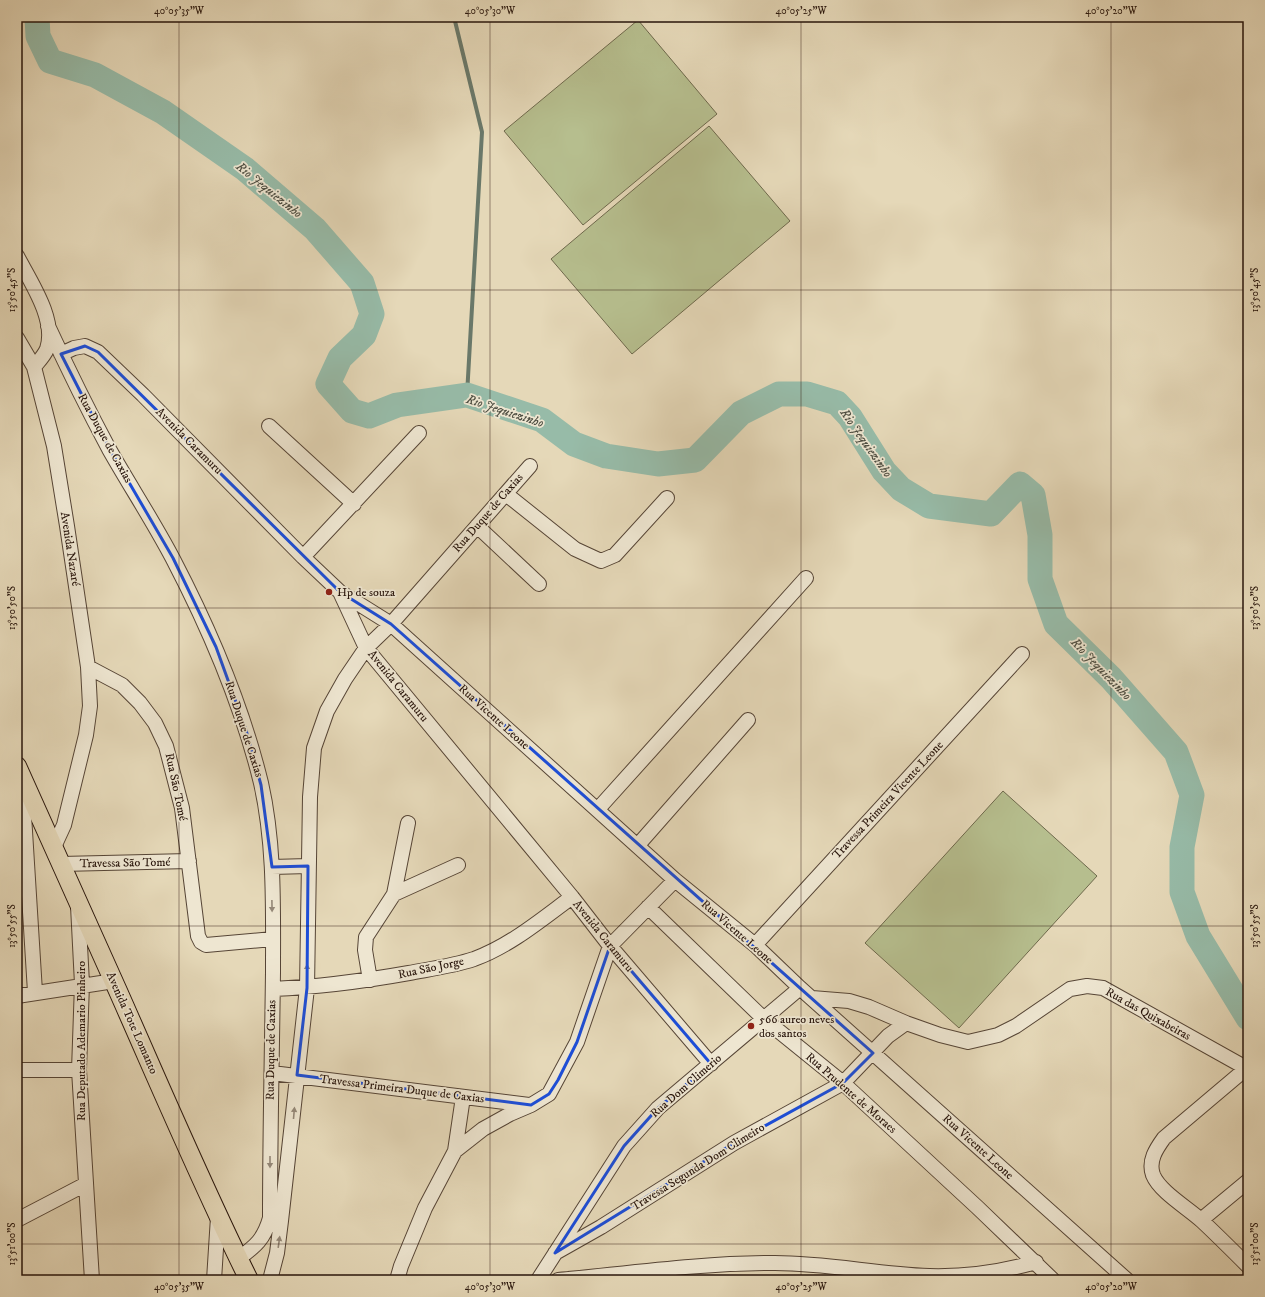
<svg xmlns="http://www.w3.org/2000/svg" width="1265" height="1297" font-family="'IM FELL DW Pica',serif">
<style>
.green{fill:#b6be8e;stroke:#6e694c}
.lines{fill:none;stroke-linecap:round;stroke-linejoin:round}
.stream{stroke:#6a7869;stroke-width:4}
.river{stroke:#97bba8;stroke-width:25}
.minor-casing{stroke:#564536;stroke-width:16}
.major-casing{stroke:#27140b;stroke-width:20}
.minor{stroke:#eee6d1;stroke-width:14}
.major{stroke:#e5d8b8;stroke-width:18}
.oneway{fill:#948878}
.marked{fill:none;stroke:#1d4ed8;stroke-width:3;stroke-linejoin:round}
.ticks{fill:none;stroke:#27140b;stroke-width:1;stroke-opacity:0.45}
.poi-dot{fill:#8f2418;stroke:#eee6d1;stroke-width:1.5}
.labels{text-anchor:middle;dominant-baseline:central;stroke-width:3.5;stroke-linejoin:round;paint-order:stroke}
.street-label{font-size:12px;fill:#27140b;stroke:#eee6d1}
.poi-label{font-size:12px;fill:#27140b;stroke:#eee6d1;text-anchor:start}
.water-label{font-size:13px;font-style:italic;fill:#4e4e42;stroke:#eee6d1}
.neatline{fill:none;stroke:#27140b;stroke-width:1.5}
.ticks-label{font-size:10px;text-anchor:middle;fill:#27140b}
</style>
<rect width="100%" height="100%" fill="#e5d8b8"/>
<filter id="stains"><feTurbulence type="fractalNoise" baseFrequency=".005" numOctaves="4"/><feColorMatrix values="0 0 0 0 .2 0 0 0 0 .09 0 0 0 0 .02 0 0 0 .5 -.17"/></filter>
<radialGradient id="worn" r=".72"><stop offset=".6" stop-color="#630" stop-opacity="0"/><stop offset="1" stop-color="#630" stop-opacity=".3"/></radialGradient>
<!-- green -->
<path class="green" d="M638,20L717,114L583,225L504,131Z
M709,126L790,221L632,354L551,259Z
M1003,791L1097,876L959,1028L865,943Z"/>
<g class="lines">
<!-- stream -->
<path class="stream" d="M454,17L482,132L467,395"/>
<!-- river -->
<path class="river" d="M37,17L38,36L50,61L95,75L163,112L245,169L315,229L362,283L372,314L364,335L340,358L328,384L352,411L369,416L397,405L467,395L542,420L574,444L606,456L658,464L695,460L741,413L779,394H807L837,403L850,417L884,471L901,489L929,506L991,514L1020,484L1033,495L1040,535V579L1056,624L1111,678L1176,752L1192,795L1182,847V892L1198,936L1248,1018"/>
<!-- minor casing -->
<g class="minor-casing">
<path id="minor" d="M17,256C30,281 57,320 47,349C44,356 38,362 34,367L54,446L67,526L88,667L90,706L86,735L64,825L53,849
M48,326C67,367 87,408 109,449C130,486 153,521 173,559C210,630 242,705 261,783C275,845 273,909 273,972C272,1054 270,1136 270,1218C264,1239 256,1246 238,1259
M17,338L34,367
M61,354L74,348L85,346L98,352L143,395L303,557L340,592L366,648L572,897L610,946L711,1064
M269,426L354,504
M506,494L575,549L601,561L615,555L667,498
M477,526L539,584
M303,557L419,433
M340,592L391,624L675,880L755,945L800,988L1127,1280
M88,667L122,685L140,703L155,723L166,746L182,808L198,936L201,942L206,945L273,939
M22,783L35,992
M598,809L806,578
M638,845L748,720
M61,864L189,861
M272,867L308,866
M394,894L458,865
M78,906L82,984L79,1070L92,1280
M648,907L764,1019L843,1083L977,1207L1053,1280
M755,945L1022,654
M370,980L365,950L366,937L394,894L408,823
M273,989C318,987 364,981 409,973C430,969 453,966 474,959C510,946 542,919 572,897
M17,996L114,981
M812,998L849,1001L869,1007L906,1023
M1248,1067L1164,1138C1156,1149 1148,1161 1153,1175C1160,1192 1188,1208 1202,1221C1218,1236 1233,1251 1248,1266
M17,1070H79
M272,1073L529,1105
M455,1151L463,1097
M17,1220L86,1184
M1201,1220L1248,1181
M555,1253L601,1227L734,1143L843,1083L888,1036L906,1023L940,1035L968,1042L998,1035L1016,1026L1070,989L1087,986L1103,988L1248,1069
M214,1280L218,1217
M270,1280L277,1253L281,1221L307,988L310,797L314,748L327,711L345,679L366,648L391,624L530,466
M397,1280L401,1266L425,1208L455,1151L483,1129L510,1114L531,1105L549,1094L577,1042L610,946L675,880
M538,1280L624,1146L658,1108L800,988
M558,1280C631,1273 702,1263 775,1263C826,1263 877,1274 929,1276C965,1277 1001,1272 1036,1262"/>
</g>
<!-- major casing -->
<g class="major-casing">
<path id="major" d="M17,766C51,841 85,916 118,991C161,1088 202,1185 249,1280"/>
</g>
<!-- minor -->
<use href="#minor" class="minor"/>
<!-- major -->
<use href="#major" class="major"/>
</g>
<!-- one-way arrows -->
<defs><path id="oneway-solid" d="M-6-.8H1V-3.2L6.5 0L1 3.2V.8H-6Z"/></defs>
<g class="oneway">
<use href="#oneway-solid" transform="translate(272 906) rotate(89)"/>
<use href="#oneway-solid" transform="translate(307 970) rotate(-89)"/>
<use href="#oneway-solid" transform="translate(294 1113) rotate(-85)"/>
<use href="#oneway-solid" transform="translate(270 1162) rotate(90)"/>
<use href="#oneway-solid" transform="translate(279 1242) rotate(-82)"/>
</g>
<!-- marked area -->
<path class="marked" d="M85,346L98,352L340,592L391,624L873,1053L843,1083L734,1143L555,1253L624,1146L658,1108L711,1064L610,946L577,1042L558,1080L549,1094L531,1105L297,1075L307,988L308,866L272,867L261,785L246,730L216,647L173,558L109,448L61,354Z"/>
<!-- ticks -->
<path class="ticks" d="M179,17V1280M490,17V1280M801,17V1280M1111,17V1280M17,290H1248M17,608H1248M17,926H1248M17,1244H1248"/>
<!-- markers -->
<g class="poi-dot">
<circle cx="329" cy="592" r="4"/>
<circle cx="751" cy="1026" r="4"/>
</g>
<g class="labels">
<!-- street labels -->
<g class="street-label">
<text transform="translate(105 438) rotate(61)">Rua Duque de Caxias</text>
<text transform="translate(189 441) rotate(45)">Avenida Caramuru</text>
<text transform="translate(488 513) rotate(-49)">Rua Duque de Caxias</text>
<text transform="translate(70 549) rotate(81)">Avenida Nazaré</text>
<text transform="translate(398 686) rotate(51)">Avenida Caramuru</text>
<text transform="translate(494 717) rotate(42)">Rua Vicente Leone</text>
<text transform="translate(244 729) rotate(72)">Rua Duque de Caxias</text>
<text transform="translate(176 787) rotate(78)">Rua São Tomé</text>
<text transform="translate(888 800) rotate(-47)">Travessa Primeira Vicente Leone</text>
<text transform="translate(125 863) rotate(-1)">Travessa São Tomé</text>
<text transform="translate(737 932) rotate(41)">Rua Vicente Leone</text>
<text transform="translate(603 936) rotate(51)">Avenida Caramuru</text>
<text transform="translate(431 968) rotate(-12)">Rua São Jorge</text>
<text transform="translate(1148 1014) rotate(29)">Rua das Quixabeiras</text>
<text transform="translate(132 1023) rotate(66)">Avenida Tote Lomanto</text>
<text transform="translate(81 1041) rotate(-90)">Rua Deputado Ademario Pinheiro</text>
<text transform="translate(271 1050) rotate(-89)">Rua Duque de Caxias</text>
<text transform="translate(686 1086) rotate(-41)">Rua Dom Climerio</text>
<text transform="translate(402 1089) rotate(7)">Travessa Primeira Duque de Caxias</text>
<text transform="translate(851 1093) rotate(41)">Rua Prudente de Moraes</text>
<text transform="translate(978 1147) rotate(42)">Rua Vicente Leone</text>
<text transform="translate(698 1167) rotate(-32)">Travessa Segunda Dom Climeiro</text>
</g>
<!-- poi labels -->
<g class="poi-label">
<text x="337" y="592">Hp de souza</text>
<text x="759" y="1019">566 aureo neves<tspan x="759" dy="14">dos santos</tspan></text>
</g>
<!-- water labels -->
<g class="water-label">
<text transform="translate(269 190) rotate(39)">Rio Jequiezinho</text>
<text transform="translate(505 411) rotate(18)">Rio Jequiezinho</text>
<text transform="translate(866 443) rotate(55)">Rio Jequiezinho</text>
<text transform="translate(1101 669) rotate(46)">Rio Jequiezinho</text>
</g>
</g>
<!-- margin -->
<rect width="1265" height="1297" fill="none" stroke="#e5d8b8" stroke-width="44"/>
<rect x="22" y="22" width="1221" height="1253" class="neatline"/>
<g class="ticks-label">
<text x="179" y="14">40°05'35"W</text>
<text x="490" y="14">40°05'30"W</text>
<text x="801" y="14">40°05'25"W</text>
<text x="1111" y="14">40°05'20"W</text>
<text transform="translate(11 290) rotate(-90)" y="4">13°50'45"S</text>
<text transform="translate(1254 290) rotate(-90)" y="4">13°50'45"S</text>
<text transform="translate(11 608) rotate(-90)" y="4">13°50'50"S</text>
<text transform="translate(1254 608) rotate(-90)" y="4">13°50'50"S</text>
<text transform="translate(11 926) rotate(-90)" y="4">13°50'55"S</text>
<text transform="translate(1254 926) rotate(-90)" y="4">13°50'55"S</text>
<text transform="translate(11 1244) rotate(-90)" y="4">13°51'00"S</text>
<text transform="translate(1254 1244) rotate(-90)" y="4">13°51'00"S</text>
<text x="179" y="1290">40°05'35"W</text>
<text x="490" y="1290">40°05'30"W</text>
<text x="801" y="1290">40°05'25"W</text>
<text x="1111" y="1290">40°05'20"W</text>
</g>
<rect width="100%" height="100%" filter="url(#stains)"/>
<rect width="100%" height="100%" fill="url(#worn)"/>
</svg>
